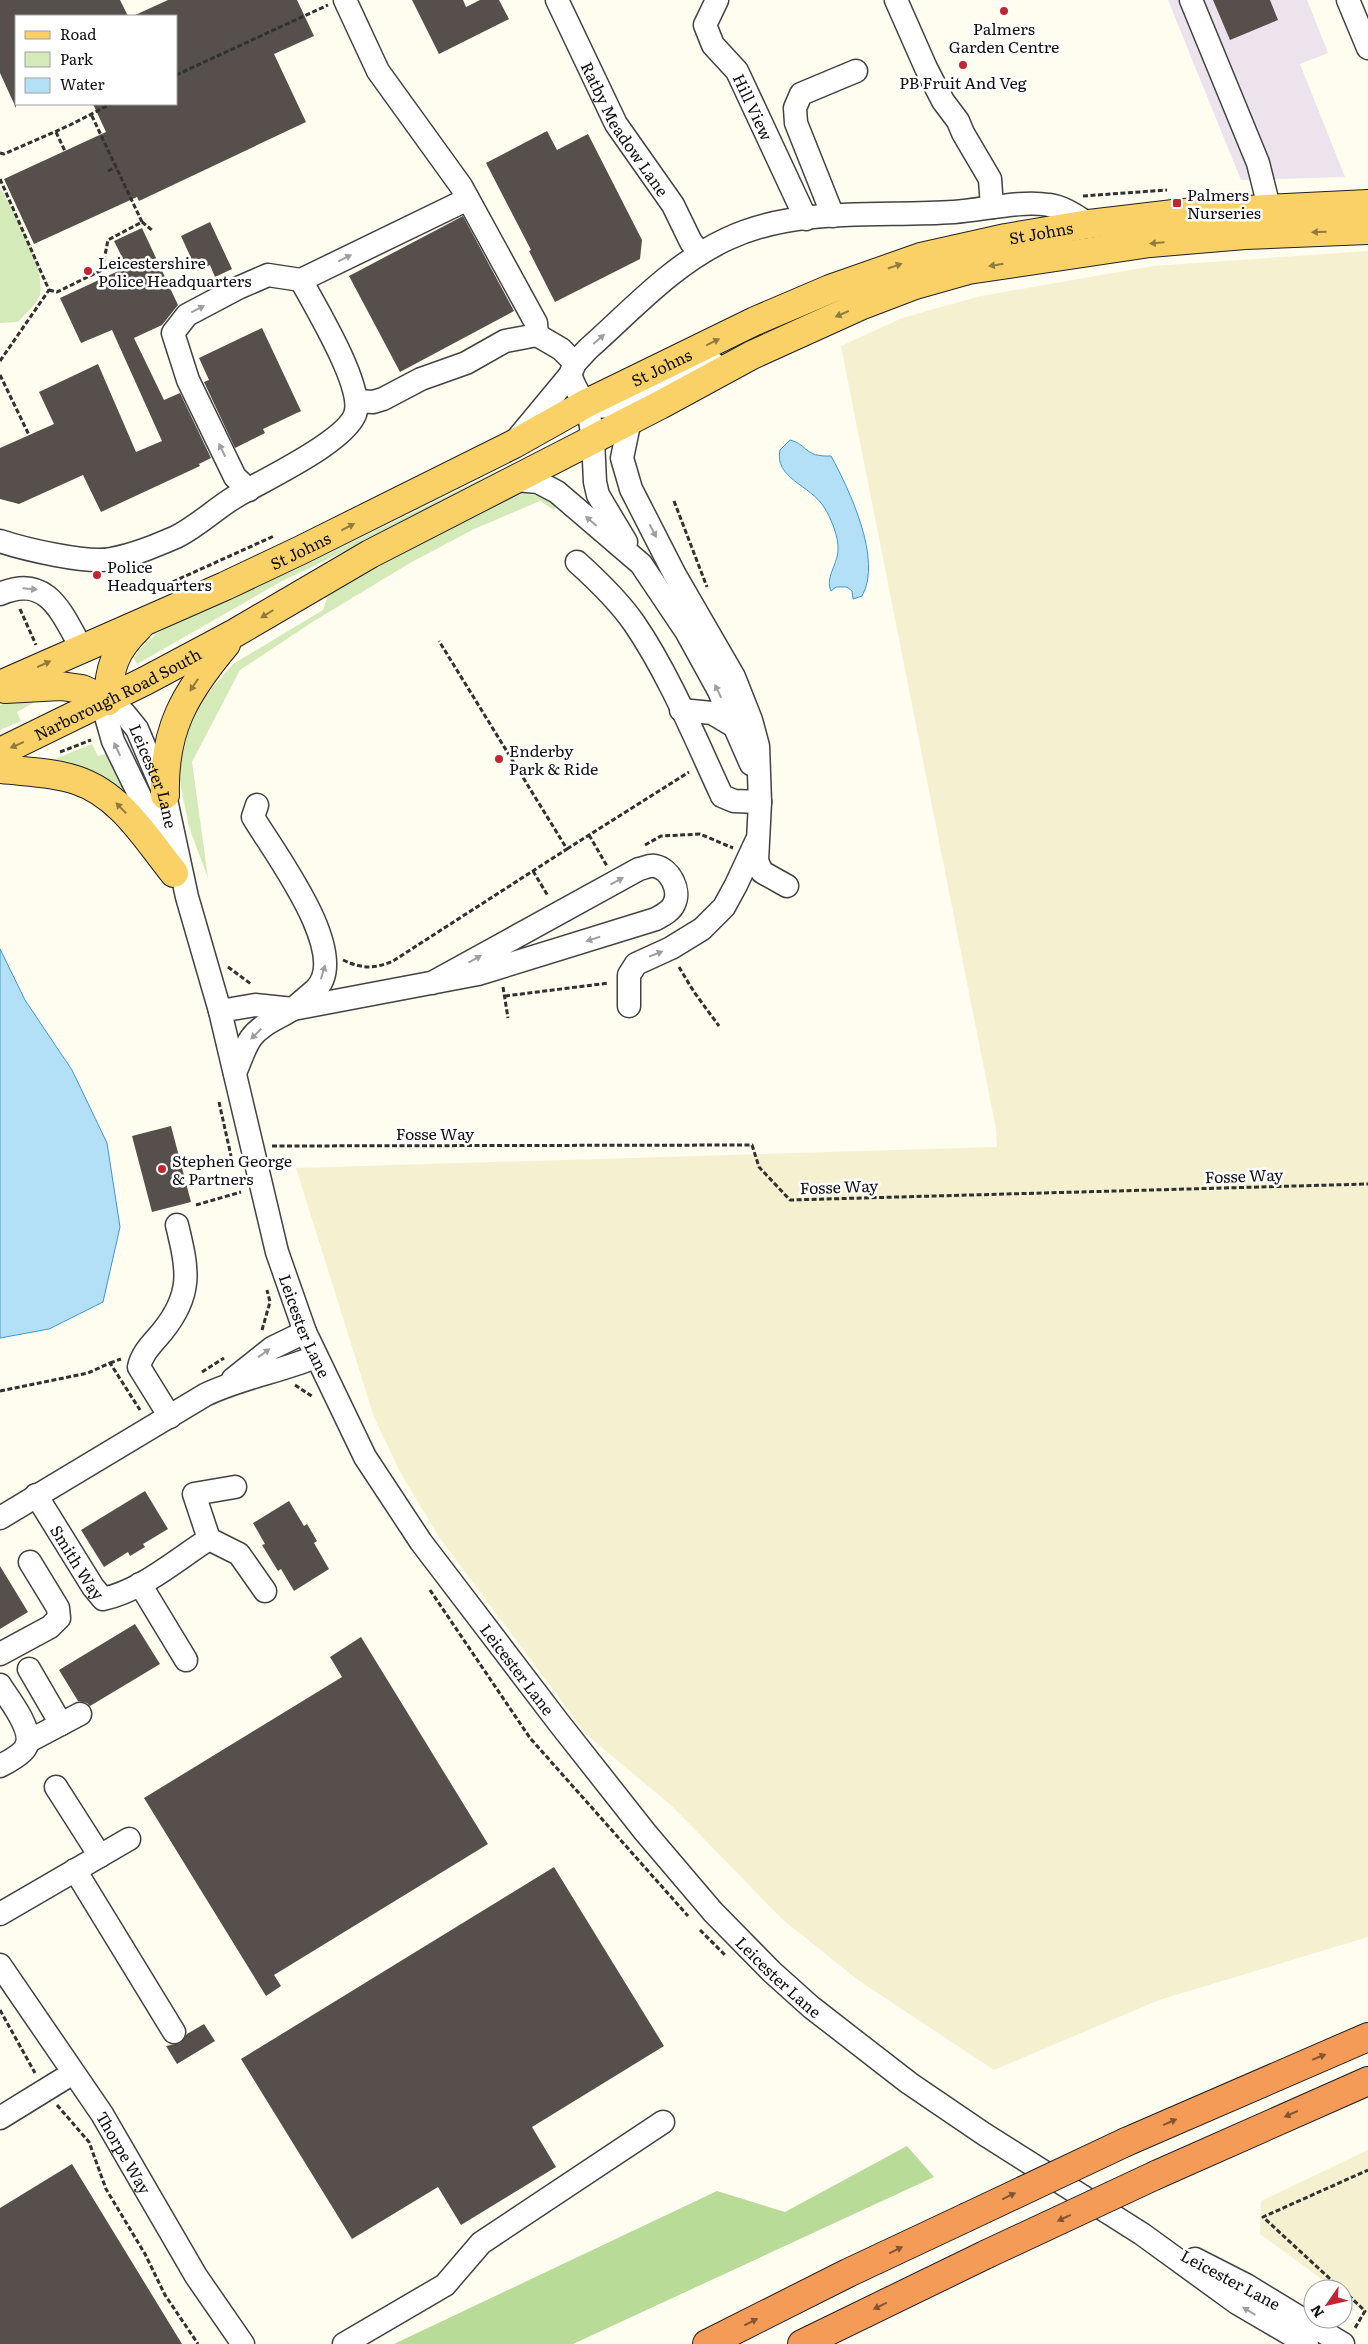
<svg xmlns="http://www.w3.org/2000/svg" width="1368" height="2344" font-family="Literata,serif">
<style>
.industrial{fill:#ece3ed}
.farmland{fill:#f5f1d0}
.green{fill:#d4eab9}
.forest{fill:#b8db98}
.water{fill:#b4e0f7;stroke:#3b98ce}
.building{fill:#574f4b}
.lines{fill:none;stroke-linecap:round;stroke-linejoin:round}
.minor-casing{stroke:#424242;stroke-width:25}
.major-casing{stroke:#202020;stroke-width:30}
.highway-casing{stroke:#202020;stroke-width:30}
.path{stroke:#313131;stroke-width:3;stroke-dasharray:5 2.5;stroke-linecap:butt}
.minor{stroke:#fff;stroke-width:22}
.major{stroke:#f9d166;stroke-width:28}
.highway{stroke:#f59b58;stroke-width:28}
.highway-bridge-casing{stroke:#202020;stroke-width:30;stroke-linecap:butt}
.highway-bridge{stroke:#f59b58;stroke-width:28}
.oneway{fill:#907a3f}
.oneway2{fill:#9f9f9f}
.oneway3{fill:#825534}
.poi-dot{fill:#c02531;stroke:#fff;stroke-width:2}
.labels{text-anchor:middle;dominant-baseline:central;stroke-width:5;stroke-linejoin:round;paint-order:stroke}
.poi-label{font-size:16px;fill:#0f0f0f;stroke:#fff;text-anchor:start}
.street-label{font-size:16px;fill:#0f0f0f;stroke:#fff}
</style>
<rect width="100%" height="100%" fill="#fffcf0"/>
<!-- industrial -->
<path class="industrial" d="M1168,0H1307L1328,53L1300,64L1345,177L1241,180Z"/>
<!-- farmland -->
<path class="farmland" d="M1368,251V1937L1159,2000L994,2070L858,1980L782,1919L673,1807L587,1735L439,1537L400,1472L374,1417L296,1168L997,1147L996,1129L841,346L902,318L981,296L1153,266Z
M1368,2150V2314L1343,2295V2289H1335L1260,2234L1261,2201Z"/>
<!-- green -->
<path class="green" d="M0,188C14,211 46,268 40,295C37,304 24,315 18,322L0,323Z
M514,463L518,469L282,581L137,664L134,658C144,643 155,634 171,625L297,569Z
M521,493L541,496L557,503L554,510L540,501L474,529L410,563L314,621L240,670L192,762L208,878L189,827L180,782L179,770L191,720L202,700L233,664L323,610L329,593C357,578 386,563 414,547C448,528 482,501 521,493Z
M13,700H38L17,712L21,721L0,730V705Z
M92,744L98,756L106,754L123,788L119,790C98,774 78,765 52,760Z"/>
<!-- forest -->
<path class="forest" d="M907,2146L934,2177L573,2344H394L717,2191L785,2212Z"/>
<!-- water -->
<path class="water" d="M790,440C809,445 803,457 831,456C849,489 883,560 862,596L853,599L852,591L847,587H836L831,591C825,578 837,565 838,551C839,537 831,518 824,507C810,485 774,478 780,450Z
M0,949L25,1000L72,1070L107,1143L120,1227L103,1302L49,1329L0,1338Z"/>
<!-- building -->
<path class="building" d="M0,0H120L128,16H16V108L0,73Z
M168,0H297L314,36L274,54L306,122L139,201L137,197L34,244L4,179L106,132L93,104H176V16H133Z
M412,0H463L466,7L480,0H499L509,19L439,54Z
M1213,0H1270L1278,20L1230,40Z
M547,131L557,150L588,134L642,240L640,259L555,302L529,251L531,250L486,163Z
M463,216L514,311L400,372L349,276Z
M210,222L232,269L215,277L210,265L197,271L181,236Z
M142,228L178,305L162,325L134,338L164,400L180,393L211,458L199,464L200,466L101,512L83,475L19,504L0,499V448L54,424L39,392L98,364L136,452L162,441L112,330L81,343L60,298L127,267L114,241Z
M262,328L301,411L263,429L265,433L235,448L204,382L209,380L199,358Z
M171,1126L191,1202L152,1212L132,1136Z
M145,1491L168,1529L143,1544L145,1547L130,1556L128,1552L104,1567L81,1530Z
M289,1501L304,1526L307,1524L317,1541L314,1543L329,1569L294,1591L281,1569L278,1571L262,1545L265,1544L253,1523Z
M0,1566L28,1612L0,1629Z
M135,1624L160,1664L90,1706L87,1703L78,1701L59,1670Z
M361,1637L488,1844L274,1975L281,1986L266,1996L144,1798L342,1677L330,1657Z
M554,1867L664,2046L532,2127L556,2167L461,2225L438,2187L352,2239L241,2059Z
M204,2024L215,2041L177,2064L166,2046L180,2043L187,2034Z
M72,2164L182,2344H0V2208Z"/>
<g class="lines">
<!-- minor casing -->
<g class="minor-casing">
<g id="minor">
<path d="M345,0L378,71L461,186L536,323L537,335"/>
<path id="s1" d="M557,0L616,124L673,205L691,242L700,253"/>
<path id="s2" d="M717,0L705,25L713,45L737,71L806,219"/>
<path d="M896,0L926,68L943,101L958,121L963,133L990,179L992,207"/>
<path d="M1191,0L1258,163L1269,207"/>
<path d="M1348,0L1368,48"/>
<path d="M833,216L796,123L795,108L801,94L856,71"/>
<path d="M570,375C574,384 579,399 589,403C625,420 679,375 713,363"/>
<path d="M357,401L373,402L383,399L421,379L466,363L505,341L537,335L561,349L575,363"/>
<path d="M587,403L593,439L595,482L598,495L626,542"/>
<path d="M630,420L622,458L631,489L675,575L734,677L751,720L758,746L760,802L757,861L762,872L787,886"/>
<path d="M517,439L570,375L575,363L588,349C632,310 673,264 727,239C797,206 879,217 954,212C983,210 1021,200 1049,205C1064,207 1076,216 1089,224"/>
<path d="M516,480L538,482L557,492L641,564L686,631L719,691L751,764"/>
<path d="M249,490L235,477L188,380L173,333L187,315L238,288L268,275L301,280L468,199"/>
<path d="M0,541C24,549 87,564 111,559C134,555 155,546 176,537C198,526 215,509 235,497C261,481 351,440 356,411C361,382 316,308 301,280"/>
<path d="M577,562C598,581 618,600 634,623C669,674 696,740 722,796L734,801L760,802"/>
<path d="M0,594C48,573 62,614 82,649"/>
<path id="s3" d="M108,701L124,713L137,729L165,795L187,897L220,1011L277,1252L305,1332L365,1457L421,1542L559,1723L645,1832L713,1912L772,1972L811,2007L909,2083L984,2134L1142,2234L1237,2303L1307,2344"/>
<path d="M108,701L107,720L113,741L152,821L165,852"/>
<path d="M681,710L712,713L734,726"/>
<path d="M629,1006V975L636,964L671,948L702,929L724,907L736,885L756,842"/>
<path d="M220,1011L255,1005L293,1009L478,974L656,919C663,915 671,911 674,904C681,890 670,869 655,866C650,865 644,868 639,869L432,983"/>
<path d="M235,1073C240,1062 244,1048 251,1038C262,1023 280,1018 294,1008C301,1002 308,996 315,990C353,955 273,851 253,817L257,805"/>
<path d="M233,1379L272,1348L305,1332"/>
<path d="M170,1417L139,1367C142,1353 152,1344 162,1332C193,1294 188,1270 177,1225"/>
<path d="M235,1487L194,1494L209,1539L239,1554L265,1591"/>
<path id="s4" d="M36,1495L93,1587L103,1599C141,1591 176,1560 209,1539"/>
<path d="M0,1518L205,1395C240,1378 279,1372 315,1357"/>
<path d="M140,1584L186,1660"/>
<path d="M0,1654L50,1627L59,1618L58,1608L30,1562"/>
<path d="M29,1669L61,1724"/>
<path d="M0,1685C9,1700 39,1735 23,1751C17,1757 8,1762 0,1766"/>
<path d="M29,1741L80,1714"/>
<path d="M56,1787L100,1856"/>
<path d="M75,1870L174,2032"/>
<path d="M0,1914L129,1839"/>
<path id="s5" d="M0,1965L102,2114L196,2276L243,2344"/>
<path d="M0,2118L73,2073"/>
<path d="M1195,2259L1246,2285L1343,2344"/>
<path d="M344,2344L445,2285L481,2243L663,2122"/>
</g>
</g>
<!-- major casing -->
<g class="major-casing">
<g id="major">
<path id="s6" d="M0,685L225,586L301,550L514,444L587,403L755,321L830,289L921,257L1006,238L1089,224L1182,213L1368,204"/>
<path d="M5,689L61,686L82,689L108,701"/>
<path d="M108,701C109,667 115,650 139,627"/>
<path id="s7" d="M0,752L145,681L235,633L370,554L660,405L752,355L860,306L915,285L968,270L1150,243L1245,235L1368,230"/>
<path d="M0,769C25,772 52,772 76,780C121,795 145,837 174,873"/>
<path d="M165,795C163,730 185,693 226,644"/>
</g>
</g>
<!-- highway casing -->
<g class="highway-casing">
<path id="highway" d="M1126,2142L1368,2037
M1156,2175L1368,2081
M707,2344L848,2273L965,2218
M802,2344L987,2254"/>
</g>
<!-- path -->
<path class="path" d="M176,75L328,5
M56,132L65,151
M0,153L4,154L70,125L111,104
M108,171L116,167
M0,179L49,290L0,361
M1083,196L1167,190
M142,222L153,231
M49,290L57,292L102,270L108,240L142,222L91,114
M0,375L29,435
M674,501L707,587
M159,588L274,536
M20,609L36,645
M60,752L91,740
M589,835L607,866
M645,845L661,836L700,834L733,848
M567,849L689,772
M533,871L548,896
M343,960C362,969 374,969 393,961L567,849L439,641
M228,967L251,984
M679,967L694,992L719,1026
M503,987L508,1018
M505,996L609,983
M219,1102L231,1156
M272,1146L752,1145L759,1167L790,1200L1368,1184
M196,1205L241,1192
M262,1330L270,1302L267,1290
M110,1363L121,1359
M202,1372L224,1358
M295,1385L313,1397
M0,1391L88,1373L110,1363L140,1410
M430,1590L530,1738L688,1916
M700,1930L726,1956
M0,2010L35,2073
M57,2105L89,2142L106,2189L145,2254L165,2295L198,2344
M1341,2289L1263,2217L1368,2170
M1343,2290L1365,2311L1355,2328"/>
<!-- minor -->
<use href="#minor" class="minor"/>
<!-- major -->
<use href="#major" class="major"/>
<!-- highway -->
<use href="#highway" class="highway"/>
<!-- highway-bridge casing -->
<g class="highway-bridge-casing">
<path id="highway-bridge" d="M965,2218L1126,2142
M987,2254L1156,2175"/>
</g>
<!-- highway-bridge -->
<use href="#highway-bridge" class="highway-bridge"/>
</g>
<!-- one-way arrows -->
<defs><path id="oneway-solid" d="M-6-.8H1V-3.2L6.5 0L1 3.2V.8H-6Z" transform="scale(1.25)"/></defs>
<g class="oneway">
<use href="#oneway-solid" transform="translate(1319 232) rotate(178)"/>
<use href="#oneway-solid" transform="translate(1157 243) rotate(175)"/>
<use href="#oneway-solid" transform="translate(996 265) rotate(171)"/>
<use href="#oneway-solid" transform="translate(895 266) rotate(-19)"/>
<use href="#oneway-solid" transform="translate(842 314) rotate(156)"/>
<use href="#oneway-solid" transform="translate(713 342) rotate(-26)"/>
<use href="#oneway-solid" transform="translate(348 527) rotate(-27)"/>
<use href="#oneway-solid" transform="translate(267 614) rotate(148)"/>
<use href="#oneway-solid" transform="translate(44 664) rotate(-24)"/>
<use href="#oneway-solid" transform="translate(194 685) rotate(124)"/>
<use href="#oneway-solid" transform="translate(17 745) rotate(156)"/>
<use href="#oneway-solid" transform="translate(121 808) rotate(-134)"/>
</g>
<g class="oneway2">
<use href="#oneway-solid" transform="translate(345 258) rotate(-26)"/>
<use href="#oneway-solid" transform="translate(198 309) rotate(-27)"/>
<use href="#oneway-solid" transform="translate(599 339) rotate(-41)"/>
<use href="#oneway-solid" transform="translate(222 450) rotate(-116)"/>
<use href="#oneway-solid" transform="translate(591 521) rotate(-139)"/>
<use href="#oneway-solid" transform="translate(653 531) rotate(63)"/>
<use href="#oneway-solid" transform="translate(30 589) rotate(5)"/>
<use href="#oneway-solid" transform="translate(718 691) rotate(-116)"/>
<use href="#oneway-solid" transform="translate(117 749) rotate(-115)"/>
<use href="#oneway-solid" transform="translate(617 881) rotate(-29)"/>
<use href="#oneway-solid" transform="translate(593 939) rotate(163)"/>
<use href="#oneway-solid" transform="translate(656 954) rotate(-21)"/>
<use href="#oneway-solid" transform="translate(475 959) rotate(-29)"/>
<use href="#oneway-solid" transform="translate(323 972) rotate(-73)"/>
<use href="#oneway-solid" transform="translate(256 1034) rotate(136)"/>
<use href="#oneway-solid" transform="translate(264 1353) rotate(-36)"/>
<use href="#oneway-solid" transform="translate(1249 2311) rotate(-149)"/>
</g>
<g class="oneway3">
<use href="#oneway-solid" transform="translate(1319 2057) rotate(-22)"/>
<use href="#oneway-solid" transform="translate(1291 2114) rotate(156)"/>
<use href="#oneway-solid" transform="translate(1170 2122) rotate(-24)"/>
<use href="#oneway-solid" transform="translate(1009 2196) rotate(-26)"/>
<use href="#oneway-solid" transform="translate(1064 2218) rotate(155)"/>
<use href="#oneway-solid" transform="translate(896 2250) rotate(-26)"/>
<use href="#oneway-solid" transform="translate(880 2306) rotate(154)"/>
<use href="#oneway-solid" transform="translate(751 2322) rotate(-27)"/>
</g>
<!-- markers -->
<g class="poi-dot">
<circle cx="1004" cy="11" r="5"/>
<circle cx="963" cy="65" r="5"/>
<rect x="1172" y="198" width="10" height="10" rx="2.5"/>
<circle cx="88" cy="271" r="5"/>
<circle cx="97" cy="575" r="5"/>
<circle cx="499" cy="759" r="5"/>
<circle cx="162" cy="1169" r="5"/>
</g>
<g class="labels">
<!-- poi labels -->
<g class="poi-label">
<text x="1004" y="28" text-anchor="middle">Palmers<tspan x="1004" dy="18">Garden Centre</tspan></text>
<text x="963" y="82" text-anchor="middle">PB Fruit And Veg</text>
<text x="1187" y="194">Palmers<tspan x="1187" dy="18">Nurseries</tspan></text>
<text x="98" y="262">Leicestershire<tspan x="98" dy="18">Police Headquarters</tspan></text>
<text x="107" y="566">Police<tspan x="107" dy="18">Headquarters</tspan></text>
<text x="509" y="750">Enderby<tspan x="509" dy="18">Park &amp; Ride</tspan></text>
<text x="172" y="1160">Stephen George<tspan x="172" dy="18">&amp; Partners</tspan></text>
</g>
<!-- street labels -->
<g class="street-label">
<text stroke="none"><textPath href="#s2" startOffset="124">Hill View</textPath></text>
<text stroke="none"><textPath href="#s1" startOffset="146">Ratby Meadow Lane</textPath></text>
<text stroke="none"><textPath href="#s6" startOffset="1139">St Johns</textPath></text>
<text stroke="none"><textPath href="#s6" startOffset="734">St Johns</textPath></text>
<text stroke="none"><textPath href="#s6" startOffset="329">St Johns</textPath></text>
<text stroke="none"><textPath href="#s7" startOffset="131">Narborough Road South</textPath></text>
<text stroke="none"><textPath href="#s3" startOffset="91">Leicester Lane</textPath></text>
<text x="435" y="1133">Fosse Way</text>
<text transform="translate(1244 1175) rotate(-2)">Fosse Way</text>
<text transform="translate(839 1186) rotate(-2)">Fosse Way</text>
<text stroke="none"><textPath href="#s3" startOffset="662">Leicester Lane</textPath></text>
<text stroke="none"><textPath href="#s4" startOffset="79">Smith Way</textPath></text>
<text stroke="none"><textPath href="#s3" startOffset="1068">Leicester Lane</textPath></text>
<text stroke="none"><textPath href="#s3" startOffset="1472">Leicester Lane</textPath></text>
<text stroke="none"><textPath href="#s5" startOffset="225">Thorpe Way</textPath></text>
<text transform="translate(1231 2279) rotate(28)">Leicester Lane</text>
</g>
</g>
<!-- legend -->
<rect x="15" y="15" width="162" height="90" fill="#ffffff" stroke="#9f9f9f"/>
<rect x="25" y="31" width="25" height="8" fill="#f9d166" stroke="#9f9f9f"/>
<text x="60" y="40" font-size="15" fill="#0f0f0f">Road</text>
<rect x="25" y="52" width="25" height="15" fill="#d4eab9" stroke="#9f9f9f"/>
<text x="60" y="65" font-size="15" fill="#0f0f0f">Park</text>
<rect x="25" y="78" width="25" height="15" fill="#b4e0f7" stroke="#9f9f9f"/>
<text x="60" y="90" font-size="15" fill="#0f0f0f">Water</text>
<!-- north arrow -->
<g transform="translate(1328 2304) rotate(236)"><circle r="24" fill="#ffffff" stroke="#9f9f9f"/>
<path d="M0-4L9 19L0 12L-9 19Z" fill="#c02531"/>
<text y="-8" font-size="14" font-weight="bold" text-anchor="middle" fill="#0f0f0f">N</text>
</g>
</svg>
